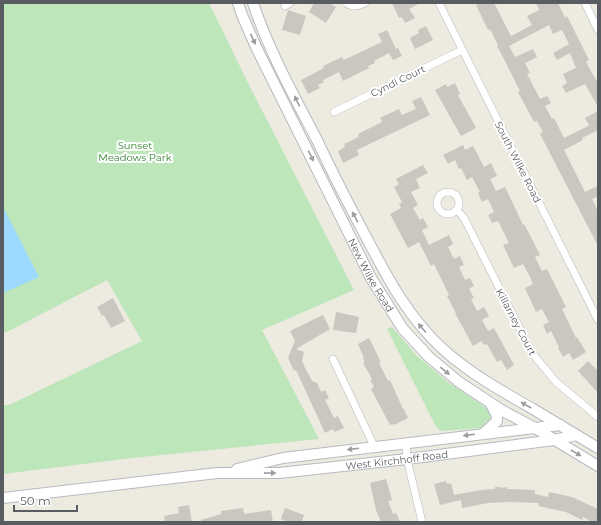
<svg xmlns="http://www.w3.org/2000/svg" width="601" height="525" font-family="Montserrat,sans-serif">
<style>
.green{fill:#bde6bb}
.water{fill:#9ed9ff}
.building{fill:#cac6c0}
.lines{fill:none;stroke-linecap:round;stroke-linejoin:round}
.minor-casing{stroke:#b6b9be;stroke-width:8}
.secondary-casing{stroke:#b6bac0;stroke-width:12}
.minor{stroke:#fff;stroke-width:7}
.secondary{stroke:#fff;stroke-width:10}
.oneway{fill:#9b9ea1}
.labels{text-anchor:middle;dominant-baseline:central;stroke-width:4;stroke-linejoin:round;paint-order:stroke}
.street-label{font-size:10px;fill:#595d62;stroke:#fff}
.park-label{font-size:10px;fill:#308230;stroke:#fff}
</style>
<rect width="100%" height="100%" fill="#edeae0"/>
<!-- green -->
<path class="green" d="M3,3H209L249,85L354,290L262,330L319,439L132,458L3,474V405H9L142,341L107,280L3,334Z
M392,327L416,355L448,382L482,405L488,410L491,420L484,428L440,431L434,423L387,329Z"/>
<!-- water -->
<path class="water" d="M3,207L39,277L3,293Z"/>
<!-- building -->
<path class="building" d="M314,3H329L336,7L326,23L309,12Z
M392,3H420L409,9L415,18L405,23L402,17L399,18Z
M480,3H494L511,36L532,25L527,16L539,10L536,3H558L565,18L567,16L589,60L586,62L596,80L598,79V107L585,84L566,93L562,86L567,83L563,74L576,68L570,53L557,60L553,53L569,44L562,30L553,34L549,25L509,46L515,57L533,49L537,57L525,63L530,73L527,74L540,99L547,96L551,103L545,106L552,119L554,118L564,138L588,126L589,125L585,118L598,111V130L582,138L583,140L564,150L585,192L598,186V196L592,199L598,211V246L540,134L543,132L537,121L534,122L518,92L520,91L504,59L497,46L498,45L490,29L488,30L476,5Z
M288,10L306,16L300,35L282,30Z
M426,26L433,40L415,49L410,38L419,33L418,30Z
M387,30L396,49L398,48L402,56L393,60L389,53L374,61L375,63L368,66L369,68L343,81L339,72L323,80L324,82L318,85L320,88L308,94L301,80L324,68L323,66L342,57L344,60L382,42L378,34Z
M455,83L460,94L458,95L476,128L461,136L435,90L446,84L447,87Z
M421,97L430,115L357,150L359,155L343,163L338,151L345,147L344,144L359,137L358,134L382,122L380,118L399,109L402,115L416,109L412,101Z
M463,145L465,150L473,146L484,167L491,163L497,176L490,179L496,191L505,187L523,225L524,224L530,235L540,255L535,257L542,271L547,269L566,307L562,309L576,338L577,337L586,352L573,360L569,353L563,357L558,348L559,347L551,331L547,334L543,325L549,322L542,309L536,312L525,288L533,284L530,277L523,264L514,268L503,245L509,243L498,221L492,223L488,215L494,212L488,199L482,202L478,193L480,192L472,177L467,180L461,168L459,169L455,160L448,164L443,155Z
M423,165L428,173L416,179L420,188L411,192L418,205L413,208L420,220L423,218L428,227L422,230L429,245L449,235L453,244L448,247L454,259L460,256L464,265L459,267L465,280L470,278L474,286L469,289L474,298L471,299L477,311L484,307L489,316L482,320L488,331L494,328L514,365L507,370L501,360L497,362L487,344L484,345L481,341L473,346L455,313H456L447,296L449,295L434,264L431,266L419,242L408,248L390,214L401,208L399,204L402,202L394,187L399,184L396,179Z
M113,298L125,321L111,328L104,315L102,316L97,307Z
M336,312L359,317L356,333L333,330Z
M323,315L330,329L296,349L304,352L302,361L304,365V366L312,381L317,383L321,392L325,390L329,398L325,400L334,418L338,416L344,428L335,432L333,429L325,433L296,370L294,371L288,358L295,341L290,331Z
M369,338L381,362L379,363L388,381L390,380L403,409H404L408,418L394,425L393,424L390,425L371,389L374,387L370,380H372L370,375L363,363L365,362L363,359L364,358L358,344Z
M588,361L598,371V393L578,371Z
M386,479L392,500L388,501L393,514L396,513L400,522H381L376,510L370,483Z
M446,481L447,484L451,483L454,495L481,490L495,489V487H501V488L507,487V489L535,490V494L548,497L549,492L572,497L598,509V522H592L583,517L582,520L566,512L538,506L539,503L509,502L488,503L462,508L461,500L440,505L434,484Z
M189,505L192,522H165L164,516L179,513L178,507Z
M243,508L244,514L271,510L273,522H201V520L221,514V511Z
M285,508L304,515L302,522H289L281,519Z"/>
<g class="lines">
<!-- minor casing -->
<g class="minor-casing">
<path id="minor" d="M346,3C353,8 357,6 365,3
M439,3L598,320
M585,3L598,30
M285,6L290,3
M334,112L462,50
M437 203a11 11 0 1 1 22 0a11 11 0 1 1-22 0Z
M457,210L464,218L532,353L556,382L598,417
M333,359L374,446
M406,443L407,459L422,522"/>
</g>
<!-- secondary casing -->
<g class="secondary-casing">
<g id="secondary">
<path id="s1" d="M238,3L242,15L256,47L371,278L403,329L429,357L459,382L503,411L535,428L598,466"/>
<path d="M253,3C269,51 294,96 317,140C332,172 348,203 365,235C387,277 408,318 445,351C471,374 503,392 533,409C555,422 576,435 598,448"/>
<path d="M484,433L497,421V416L491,404"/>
<path d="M237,469L283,458L560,425"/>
<path id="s2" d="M3,498L217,473H279L407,459L554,440L576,435"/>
</g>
</g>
<!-- minor -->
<use href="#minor" class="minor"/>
<!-- secondary -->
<use href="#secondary" class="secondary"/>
</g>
<!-- one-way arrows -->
<defs><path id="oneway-solid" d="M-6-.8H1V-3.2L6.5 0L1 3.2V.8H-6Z"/></defs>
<g class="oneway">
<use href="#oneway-solid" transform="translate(253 39) rotate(65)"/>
<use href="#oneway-solid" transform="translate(297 101) rotate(-116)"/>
<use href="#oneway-solid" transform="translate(311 156) rotate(64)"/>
<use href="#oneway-solid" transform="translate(355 217) rotate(-118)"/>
<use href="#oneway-solid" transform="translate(422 328) rotate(-131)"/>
<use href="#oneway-solid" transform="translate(445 371) rotate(39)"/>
<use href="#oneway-solid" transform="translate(526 405) rotate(-150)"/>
<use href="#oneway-solid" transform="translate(469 435) rotate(173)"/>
<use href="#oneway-solid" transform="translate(353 449) rotate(173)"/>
<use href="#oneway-solid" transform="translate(576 453) rotate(30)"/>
<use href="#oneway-solid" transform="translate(270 473) rotate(-1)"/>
</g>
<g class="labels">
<!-- street labels -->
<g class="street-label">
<text transform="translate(398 81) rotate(-26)">Cyndi Court</text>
<text transform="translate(518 162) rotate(63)">South Wilke Road</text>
<text stroke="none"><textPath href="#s1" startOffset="303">New Wilke Road</textPath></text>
<text transform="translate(516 322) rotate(62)">Killarney Court</text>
<text stroke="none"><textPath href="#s2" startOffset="396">West Kirchhoff Road</textPath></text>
</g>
<!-- park labels -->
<g class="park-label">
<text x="135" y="145">Sunset<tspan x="135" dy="12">Meadows Park</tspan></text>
</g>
</g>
<!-- border -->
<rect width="601" height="525" fill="none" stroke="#595d62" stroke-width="8"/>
<!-- scale -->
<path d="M14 505v6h63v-6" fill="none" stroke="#595d62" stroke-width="2"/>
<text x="20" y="505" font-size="12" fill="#595d62" stroke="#ffffff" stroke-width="3" paint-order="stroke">50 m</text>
</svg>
